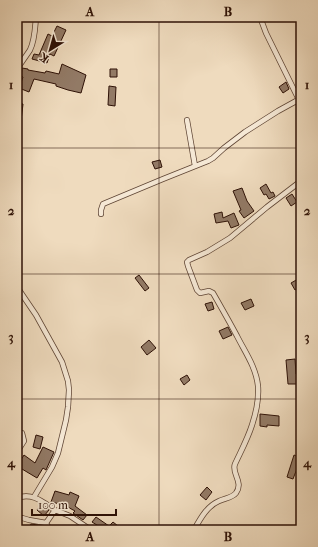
<svg xmlns="http://www.w3.org/2000/svg" width="318" height="547" font-family="'IM FELL French Canon',serif">
<style>
.building{fill:#927a66;stroke:#2e1106}
.lines{fill:none;stroke-linecap:round;stroke-linejoin:round}
.street-casing{stroke:#5e4434;stroke-width:6}
.street{stroke:#f5e8d5;stroke-width:4.5}
.grid{fill:none;stroke:#2e1106;stroke-width:1;stroke-opacity:0.55}
.neatline{fill:none;stroke:#2e1106;stroke-width:1.5}
.grid-label{font-size:13px;text-anchor:middle;font-weight:bold;fill:#2e1106}
</style>
<rect width="100%" height="100%" fill="#efdbbe"/>
<filter id="stains"><feTurbulence type="fractalNoise" baseFrequency=".005" numOctaves="4"/><feColorMatrix values="0 0 0 0 .2 0 0 0 0 .09 0 0 0 0 .02 0 0 0 .5 -.17"/></filter>
<radialGradient id="worn" r=".72"><stop offset=".6" stop-color="#630" stop-opacity="0"/><stop offset="1" stop-color="#630" stop-opacity=".3"/></radialGradient>
<!-- building -->
<path class="building" d="M57,26L66,30L54,56L50,54L47,63L32,59L34,54L39,55L48,34L52,36Z
M62,64L86,75L81,93L68,90L56,86V84L34,79L29,92L19,88L23,77L21,76L22,68L28,69V70L45,73L46,71L59,74Z
M110,69H117V77H110Z
M286,82L289,89L283,93L279,87Z
M109,86L116,87L115,106L108,105Z
M17,103L23,104L20,129H17Z
M160,160L162,167L155,169L152,162Z
M266,184L271,193L273,192L275,196L269,199L266,194L264,195L260,188Z
M242,188L247,201L254,211L244,218L239,211L241,210L233,191Z
M292,194L297,202L291,206L286,198Z
M222,212L223,218L234,213L239,225L231,228L228,221L216,223L214,214Z
M139,275L149,288L145,291L135,278Z
M298,279L301,285V287L295,290L291,283Z
M251,299L254,306L245,310L241,303Z
M212,302L214,309L208,311L205,304Z
M228,327L232,335L223,339L219,331Z
M149,340L156,348L147,355L141,347Z
M295,359L296,374H298V384H288L286,360Z
M187,375L190,380L184,385L180,379Z
M260,414L279,416V426L267,425V427L260,426Z
M36,435L43,437L40,449L33,447Z
M43,447L54,452L46,470L43,468L37,478L17,466L24,455L35,463Z
M294,455L301,458L293,479L287,477Z
M207,487L212,492L206,500L200,495Z
M55,491L69,495L70,492L79,496L75,506L87,515L83,520L73,513L75,511L64,505L51,502Z
M41,505L49,510L44,516L37,510Z
M96,517L109,526L113,522L123,530H106L102,525L100,527L92,522Z
M31,524L38,525L45,530H27Z"/>
<g class="lines">
<!-- street casing -->
<g class="street-casing">
<path id="street" d="M260,17L266,33L301,104
M17,69C21,63 26,56 30,50C35,40 35,28 36,17
M187,120L195,166
M101,214V210L103,204L163,179L208,161L213,158L224,148L245,132L278,111L298,100
M17,287L36,315L62,362L68,381L69,390L68,407L66,420L58,453L52,467L34,497
M17,432L22,433L24,441L17,452
M17,498C32,492 43,502 55,510
M17,511L19,517L29,520L46,523
M50,530L46,523L55,510L70,516L91,530
M194,530C200,519 207,506 219,501C225,498 232,498 236,493C244,482 231,473 235,464C241,451 248,438 252,425C256,413 259,399 258,386C256,367 245,352 237,336C229,321 221,307 213,293L209,291L200,293L197,290L188,266L187,262L189,260L207,252L230,238L267,207L301,181"/>
</g>
<!-- street -->
<use href="#street" class="street"/>
</g>
<!-- grid -->
<path class="grid" d="M159,17V530M17,148H301M17,274H301M17,399H301"/>
<!-- margin -->
<rect width="318" height="547" fill="none" stroke="#efdbbe" stroke-width="44"/>
<!-- north arrow -->
<g transform="translate(50 50) rotate(217)" stroke="#f5e8d5" stroke-width="3" paint-order="stroke">
<path d="M0-3L7 15L0 10L-7 15Z" fill="#2e1106"/>
<text y="-6" font-size="11" font-weight="bold" text-anchor="middle" fill="#2e1106">K</text>
</g>
<!-- scale -->
<path d="M32 509v6h84v-6" fill="none" stroke="#2e1106" stroke-width="2"/>
<text x="38" y="509" font-size="12" fill="#2e1106" stroke="#f5e8d5" stroke-width="3" paint-order="stroke">100 m</text>
<rect x="22" y="22" width="274" height="503" class="neatline"/>
<g class="grid-label">
<text x="90" y="16">A</text>
<text x="228" y="16">B</text>
<text x="11" y="89">1</text>
<text x="307" y="89">1</text>
<text x="11" y="215">2</text>
<text x="307" y="215">2</text>
<text x="11" y="341">3</text>
<text x="307" y="341">3</text>
<text x="11" y="467">4</text>
<text x="307" y="467">4</text>
<text x="90" y="541">A</text>
<text x="228" y="541">B</text>
</g>
<rect width="100%" height="100%" filter="url(#stains)"/>
<rect width="100%" height="100%" fill="url(#worn)"/>
</svg>
